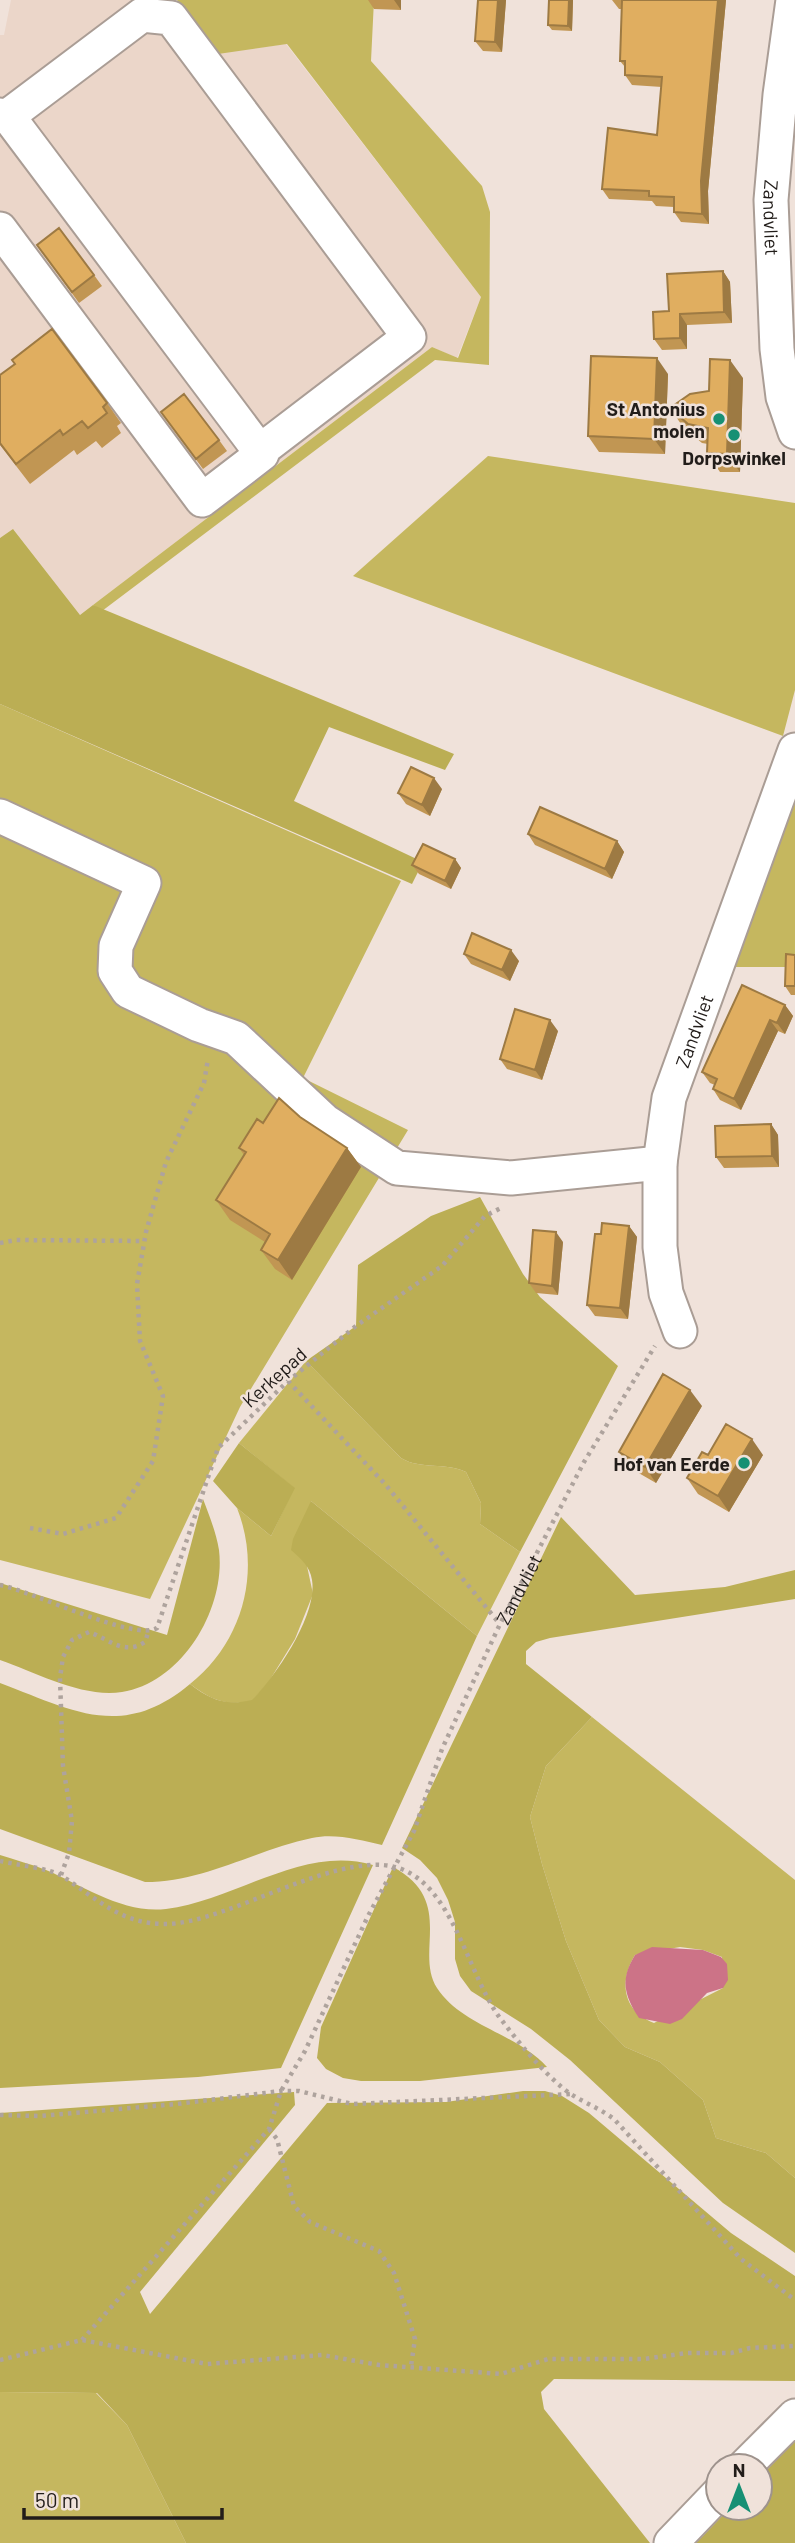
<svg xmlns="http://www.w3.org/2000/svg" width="795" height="2543" font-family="Barlow,sans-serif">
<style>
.built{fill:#ebd6c9}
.green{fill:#c5b75f;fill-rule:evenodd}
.forest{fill:#bbae54}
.water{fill:#cc7387}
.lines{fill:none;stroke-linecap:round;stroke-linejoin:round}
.minor-casing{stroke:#aa9d95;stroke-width:37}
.path{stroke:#aea39d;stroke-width:4.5;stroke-dasharray:3.5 5;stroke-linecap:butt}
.minor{stroke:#fff;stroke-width:33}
.wall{fill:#c19653}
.shaded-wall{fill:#9d7a43}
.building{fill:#e0ae60;stroke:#9d7a43;stroke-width:2}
.poi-dot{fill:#179074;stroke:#f0e2da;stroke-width:2.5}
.labels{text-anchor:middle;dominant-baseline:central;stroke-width:5;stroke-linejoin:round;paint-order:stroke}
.street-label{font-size:19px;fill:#221d1a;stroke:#f0e2da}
.poi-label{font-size:19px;font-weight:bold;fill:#221d1a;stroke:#f0e2da;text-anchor:end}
</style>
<rect width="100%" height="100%" fill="#f0e2da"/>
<!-- built -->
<path class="built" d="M11,0H177L218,53L286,44L481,297L457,358L432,347L80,615L14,530L0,538V35H4Z"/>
<!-- green -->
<path class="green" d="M177,0H374L371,61L482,186L490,212L489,365L435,360L102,611L93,605L432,347L458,358L481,297L287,44L218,54Z
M488,456L795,503V690L783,736L353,576Z
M0,704L401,881L303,1078L408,1130L240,1407L150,1599L0,1560Z
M795,787V967H730Z
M306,1361L401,1458C421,1470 445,1462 466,1472L481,1503L480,1524L520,1552L477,1636L311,1501L307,1566L313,1594L295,1639L268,1683L252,1701C225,1706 211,1700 190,1684C243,1642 262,1571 237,1508L271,1536L294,1488L239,1443Z
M592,1717L795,1880V2178L766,2153L716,2138L703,2100L660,2062L625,2047L599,2020L566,1941L542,1864L530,1817L546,1766ZM680,1947L703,1950L722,1957L723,1988L654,2023C622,2011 619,1981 635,1955Z
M0,2392L96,2393L127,2425L186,2543H0Z"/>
<!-- forest -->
<path class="forest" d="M13,529L80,615L93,605L454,754L445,770L329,727L294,801L423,862L412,884L0,704V538Z
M480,1197L523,1274L540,1297L618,1366L520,1552L480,1524L481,1503L466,1472C445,1462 421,1470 401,1458L306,1361L356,1326L358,1265L431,1216Z
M239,1443L295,1488L271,1536L237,1508L213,1481Z
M203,1499C209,1515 216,1532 219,1550C226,1608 183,1682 122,1692C82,1698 37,1673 0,1660V1583L167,1635Z
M311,1501L477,1636L382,1845C360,1840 335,1833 312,1838C255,1850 204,1882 145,1882L0,1829V1683C72,1710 122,1741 190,1684C211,1700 225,1706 252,1700C275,1677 318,1615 312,1580C310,1566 301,1559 291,1550L293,1539Z
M561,1517L635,1595L725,1587L795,1570V1599L550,1638L536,1642L526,1651V1664L592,1717L546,1766L530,1817L542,1864L566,1941L599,2020L625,2047L660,2062L703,2100L716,2138L766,2153L795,2178V2253L723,2203L570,2060L531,2029L471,1991L460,1976L455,1959V1922L448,1900L437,1878L420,1860L402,1848Z
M0,1855C15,1860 31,1864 46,1870C84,1886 123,1914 166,1909C235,1901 303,1844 373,1865L281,2068L198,2077L0,2088Z
M393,1867C456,1901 414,1952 437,1988C462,2026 516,2033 547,2067L420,2081H361L343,2078L326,2069L317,2058L321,2027Z
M523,2091H545L562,2096L589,2113L731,2233L795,2276V2381L554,2379L541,2392L544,2409L650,2543H186L127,2425L97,2393L0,2392V2113L294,2092L295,2105L140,2292L150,2314L327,2103L446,2102Z
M795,2440V2543H696L730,2508H760V2477Z"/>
<!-- water -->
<path class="water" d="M652,1947L703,1950L721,1957L727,1964L728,1980L723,1988L707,1993L682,2019L670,2024L639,2018C624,1995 620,1979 635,1955Z"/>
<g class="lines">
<!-- minor casing -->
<g class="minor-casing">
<g id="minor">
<path id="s2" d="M793,0L780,95L771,200L777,349L783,397L795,432"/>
<path d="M0,115L8,116L142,15L171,18L409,337L260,451"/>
<path d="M0,229L202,500L262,454L8,116"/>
<path d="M0,816L144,883L116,946L115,971L128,991L199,1025L236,1038L325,1121L397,1168L511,1178L660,1163"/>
<path id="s3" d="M680,1331L666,1293L660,1247V1163L669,1098L795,750"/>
<path d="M745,2466L795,2416"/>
<path d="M671,2543L718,2494"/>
</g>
</g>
<!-- path -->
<g class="path">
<path d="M0,1243L16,1240L144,1241"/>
<path d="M288,1381L385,1484L499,1623"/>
<path d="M30,1528L63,1534L116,1518L153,1461L163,1396L140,1341L137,1284L146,1232L166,1162L204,1083L208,1059"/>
<path d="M0,1585C32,1591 135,1642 157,1628L218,1448L288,1381L356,1326L442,1266L485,1216L501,1208"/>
<path d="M0,1861C16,1865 49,1868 62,1876C96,1898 121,1924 164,1924C229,1925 350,1840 408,1872C455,1896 470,1978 500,2018C519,2043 540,2069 564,2089C579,2101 598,2107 614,2119L741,2259L795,2300"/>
<path d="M61,1875L69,1853L72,1821L63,1766L60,1678L63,1657L72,1640L89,1632C109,1639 124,1656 145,1642L148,1633"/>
<path d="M0,2115L40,2116L177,2104L281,2091H299L352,2104L572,2094"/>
<path d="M269,2129L277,2139L294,2206L310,2222L379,2251L394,2273L415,2339L411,2366"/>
<path id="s1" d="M82,2340L269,2129L281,2091L305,2051L368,1916L414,1831L442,1749L500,1624L584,1462L655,1346"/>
<path d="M0,2360L82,2340L207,2364L322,2355L379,2365L501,2374L548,2359H644L687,2353H731L750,2348L795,2346"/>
</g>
<!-- minor -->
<use href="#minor" class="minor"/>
</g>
<!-- wall -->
<path class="wall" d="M368,0H401V10L374,9Z
M478,0H506L502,52L483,51L475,41Z
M549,0H573L572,31L552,30L548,25Z
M612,0H726L708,191L709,224L681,222L674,212V207L656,206L652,201L609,199L602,189L657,135L662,87L632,85L625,75V67L620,61L622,9H619Z
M37,245L94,275L102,286L79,303Z
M723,271L730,282L732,323L687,325V349L662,350L654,339L669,311Z
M668,374L665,454L599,452L588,436Z
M0,375L107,403L121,423L117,426L121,433L102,448L96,441L77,455L74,450L30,484L0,445Z
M743,378L740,472H720L707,453L708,444L702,443L683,427L670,408L709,391Z
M161,412L219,440L227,451L203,469Z
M442,789L430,816L406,804L398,793Z
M528,834L617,841L624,852L612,879L535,845Z
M455,859L461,868L451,889L419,874L412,865Z
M464,954L519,961L510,981L471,964Z
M795,955V995H791L785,986Z
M785,1005L793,1016L785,1034L778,1031L741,1110L720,1100L713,1089L715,1085L710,1083L702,1072Z
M558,1031L542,1080L507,1069L500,1059Z
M300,1117L347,1148L361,1167L292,1280L275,1269L261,1250L265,1242L230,1220L216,1200L244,1155L239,1148L263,1123Z
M771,1124L778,1135L779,1167L724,1168L716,1157Z
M629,1226L637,1237L628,1319L595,1316L587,1305L601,1234Z
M563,1242L558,1295L536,1293L529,1283Z
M702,1406L656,1483L630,1468L619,1452Z
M708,1455H763L729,1512L698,1494L687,1478Z"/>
<!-- shaded-wall -->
<path class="shaded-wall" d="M394,0H401V10Z
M498,0H506L502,52L495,42Z
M569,0H573L572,31L568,26Z
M718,0H726L708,191L709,224L702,214L701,181Z
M723,271L730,282L732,323L724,312Z
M680,314L687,325V349L680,338Z
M657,358L668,374L665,454L654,439Z
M730,360L743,378L740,472L727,454Z
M434,778L442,789L430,816L422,805Z
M617,841L624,852L612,879L605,869Z
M455,859L461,868L451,889L445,881Z
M511,950L519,961L510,981L502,970Z
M785,1005L793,1016L785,1034L777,1023Z
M550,1020L558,1031L542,1080L535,1070Z
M770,1020L778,1031L741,1110L734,1099Z
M771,1124L778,1135L779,1167L772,1156Z
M347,1148L361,1167L292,1280L278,1260Z
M629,1226L637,1237L628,1319L620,1308Z
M556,1232L563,1242L558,1295L552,1286Z
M690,1390L702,1406L656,1483L645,1467Z
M752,1439L763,1455L729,1512L718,1496Z"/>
<!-- building -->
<path class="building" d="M478,0H498L495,42L475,41Z
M549,0H569L568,26L548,25Z
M622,0H718L701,181L702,214L674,212V197L649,196V191L602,189L608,128L657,135L662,77L625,75V61H620Z
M59,228L94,275L72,292L37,245Z
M723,271L724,312L680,314V338L654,339L653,312L669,311L667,274Z
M52,329L107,403L103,407L107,413L88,428L82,421L63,435L60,430L16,464L0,443V375L15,364L12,360Z
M591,356L657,358L654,439L588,436Z
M710,359L730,360L727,454L707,453L708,428L688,424L670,408L690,394L709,391Z
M184,394L219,440L196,459L161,412Z
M411,767L434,778L422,805L398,793Z
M540,807L617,841L605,869L528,834Z
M423,844L455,859L445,881L412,865Z
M472,933L511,950L502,970L464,954Z
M786,954L795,955V986H785Z
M742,985L785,1005L777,1023L770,1020L734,1099L713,1089L717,1079L702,1072Z
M515,1009L550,1020L535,1070L500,1059Z
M279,1098L300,1117L347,1148L278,1260L261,1250L270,1234L216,1200L246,1152L239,1148L257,1119L263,1123Z
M771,1124L772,1156L716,1157L715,1126Z
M602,1223L629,1226L620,1308L587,1305L595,1234H601Z
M533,1230L556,1232L552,1286L529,1283Z
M663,1374L690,1390L645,1467L619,1452Z
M726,1424L752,1439L718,1496L687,1478L702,1452L708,1455Z"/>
<!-- markers -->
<g class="poi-dot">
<circle cx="719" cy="419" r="7"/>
<circle cx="734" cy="435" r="7"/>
<circle cx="744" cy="1463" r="7"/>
</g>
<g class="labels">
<!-- street labels -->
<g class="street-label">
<text stroke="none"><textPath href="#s2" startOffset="219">Zandvliet</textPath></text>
<text stroke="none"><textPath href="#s3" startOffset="308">Zandvliet</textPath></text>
<text transform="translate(274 1377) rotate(-42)">Kerkepad</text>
<text stroke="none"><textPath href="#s1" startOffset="878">Zandvliet</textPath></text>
</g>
<!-- poi labels -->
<g class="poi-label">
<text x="705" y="408">St Antonius<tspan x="705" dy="22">molen</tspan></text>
<text x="734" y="457" text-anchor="middle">Dorpswinkel</text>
<text x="730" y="1463">Hof van Eerde</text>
</g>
</g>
<!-- north arrow -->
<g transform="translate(739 2487)"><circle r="33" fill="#f0e2da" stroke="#9e938d" stroke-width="2"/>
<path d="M0-5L12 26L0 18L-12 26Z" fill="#179074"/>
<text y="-10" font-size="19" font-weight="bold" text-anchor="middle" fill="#221d1a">N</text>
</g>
<!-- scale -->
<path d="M24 2508v10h198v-10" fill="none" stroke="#221d1a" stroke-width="3.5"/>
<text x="35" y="2508" font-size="21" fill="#221d1a" stroke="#f0e2da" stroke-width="5" paint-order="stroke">50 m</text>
</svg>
